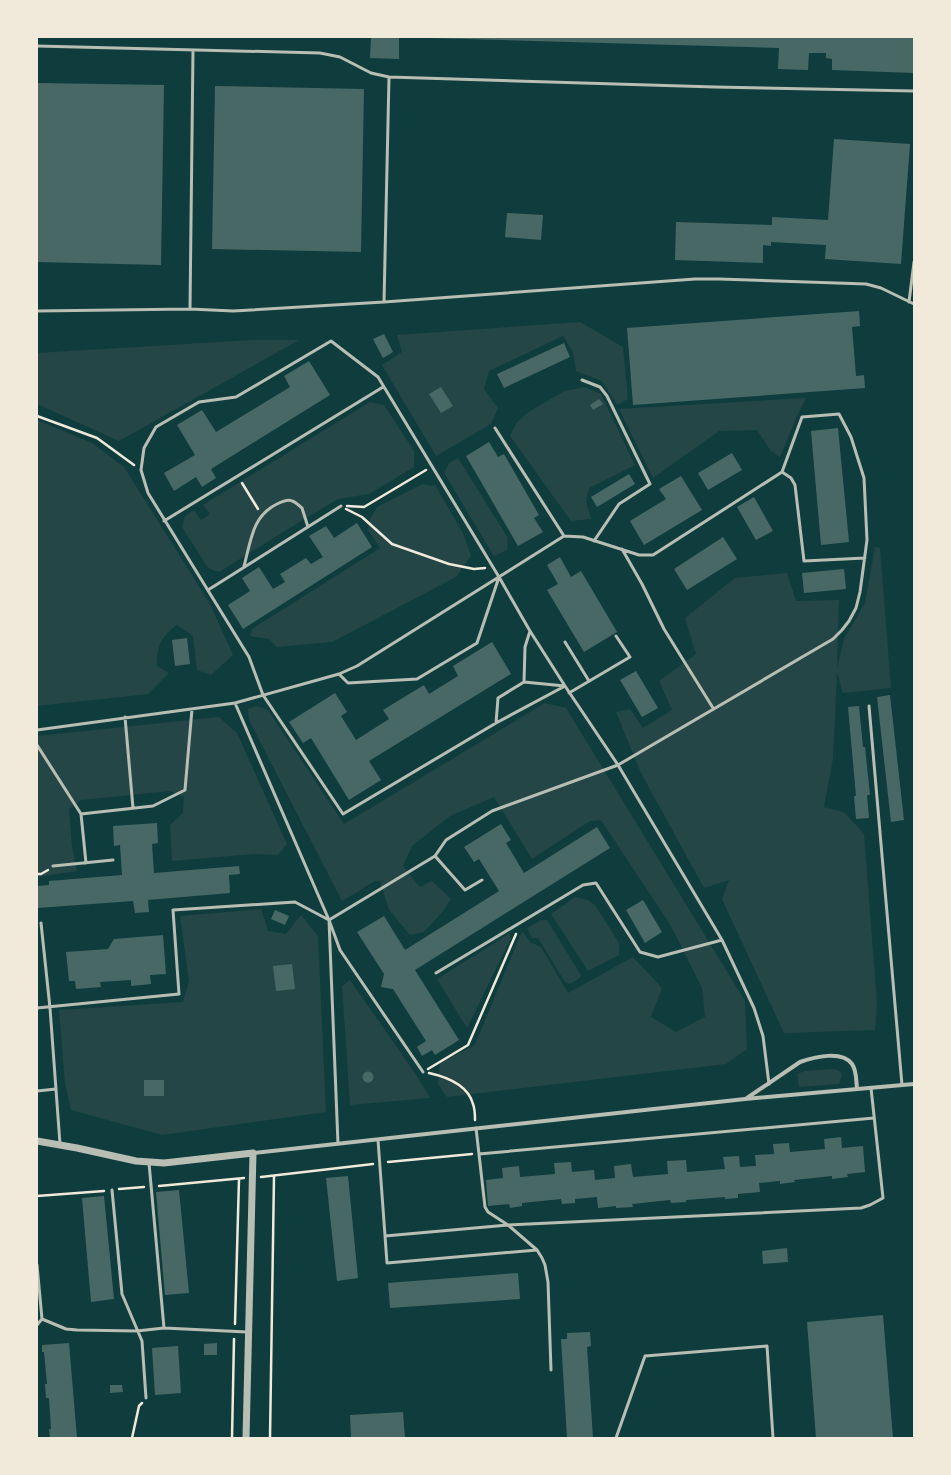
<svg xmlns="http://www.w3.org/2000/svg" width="951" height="1475" font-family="Rubik,sans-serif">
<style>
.green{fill:#244646}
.building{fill:#486865}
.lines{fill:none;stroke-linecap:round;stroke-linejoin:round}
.path{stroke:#f1e9da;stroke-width:2.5}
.service{stroke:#b8beb3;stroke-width:3}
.minor{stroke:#b8beb3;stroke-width:4}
.tertiary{stroke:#b8beb3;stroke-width:7}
</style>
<rect width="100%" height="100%" fill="#0f3d3e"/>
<!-- green -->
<path class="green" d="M580,322L623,347L628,399L617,405L602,381L576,371L573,352L563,336L489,371L484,389L498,408L491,424L436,456L382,365L402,352L397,335Z
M252,340H299L119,441L37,404V353Z
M584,387L601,394L635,465L589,488L586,501L591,519L571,521L510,436L517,422L530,411L565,391Z
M806,398L797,416L780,457L771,451L757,430L719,431L653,478L619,409Z
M370,402L384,405L414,451V467L369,494L338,499L306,518L219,572L208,568L182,527L185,516L194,510L201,520L210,514L203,505Z
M37,420L92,443L124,467L210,604L233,655L211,675L197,670L193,636L177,625C161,636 156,647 157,666L169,673L148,694L37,706Z
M458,458L508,538L507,550L494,556L444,473L449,463Z
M423,484L430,486L435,485L463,533L471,556L456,577L332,642L277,647L269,639L250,636L252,629L380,548L368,530L369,521L377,507Z
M875,547L880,548L891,688L843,693L837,672L833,759L824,807L844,812L864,834L877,1004L875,1030L784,1033L722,899L729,880L704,888L641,773L616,712L630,709L643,728L672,710L659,681L696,654L685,618L735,578L787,573L796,601L839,600L837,668L844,639L865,603Z
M545,703L566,708L745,1001L747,1049L726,1064L447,1097L438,1084L440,1063L475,1045L522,931L530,942L541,947L568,993L633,957L662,988L651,1017L676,1032L705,1017L702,988L671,926L601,820L590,821L532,859L494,797L450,816L412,846L403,866L420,887L432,881L451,899L444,910L424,932L410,935L389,910L380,881H375L342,901L249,720L248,709L257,706L268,710L344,824Z
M219,717L237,733L287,844L278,855L254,854L172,861L170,825L183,813L184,797L170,791L81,800L69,809L72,847L77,871L37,877V736Z
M575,897L588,900L595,905L619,943V955L588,971L551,914Z
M261,909L268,931L286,934L301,915L318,936L326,1112L162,1135L71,1110L65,1083L59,1010L183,1002L189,981L180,916Z
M541,920H547L581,975L580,978L570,984L565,982L538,938H532L527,928Z
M510,933V940L467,1028L437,979Z
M350,980L417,1076L430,1098L350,1105L342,986Z
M832,1069L838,1070L842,1074L839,1084L799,1087L797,1074L805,1071Z"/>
<!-- building -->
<path class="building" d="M371,37H399V59L370,58Z
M431,37H914V73L832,70V59L826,58V53H809L808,70L778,69L779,48L431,38Z
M37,83L164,85L161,265L37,262Z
M215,86L364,89L361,252L212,249Z
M834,139L910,144L901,264L825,259L826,245L771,242V246L763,245V263L675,260L676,222L772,225V217L828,220Z
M507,213L543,215L541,240L505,237Z
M859,311L860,326L852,327L856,376L864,375L865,388L633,405L627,328Z
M384,334L393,352L383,358L373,339Z
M564,343L570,357L504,388L497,374Z
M309,361L330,395L211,469L216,478L202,487L196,477L174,491L164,473L195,455L177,425L202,410L216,432L290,387L284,376Z
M441,387L453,406L441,413L429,394Z
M599,399L603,404L593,410L590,405Z
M838,428L849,542L821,545L811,431Z
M489,442L498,457L504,454L539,515L534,518L543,532L518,546L466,456Z
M732,453L742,470L708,490L698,473Z
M629,474L635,484L597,507L591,497Z
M681,476L702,510L644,545L630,521L666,499L659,489Z
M754,497L773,531L756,540L737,507Z
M357,523L372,547L243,629L228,605L250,591L242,578L259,567L273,589L285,582L280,574L306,558L311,564L323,557L309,536L326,526L334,538Z
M723,537L737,559L687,590L674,569Z
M560,557L571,577L581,571L617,632L584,652L547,590L558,584L547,565Z
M844,569L846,589L804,593L802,573Z
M187,638L190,664L175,666L172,640Z
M492,642L511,674L369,761L381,780L349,800L311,738L303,743L289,722L335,693L347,712L341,716L356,740L389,719L383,710L424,685L429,694L458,676L453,666Z
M636,671L658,708L642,717L620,680Z
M890,695L904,820L891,822L877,697Z
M859,706L863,747H865L870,795H867L869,818L856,819L854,796H856L848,707Z
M157,823L158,843L152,844L154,873L239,866L240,874L229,875L230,893L148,900L149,912L135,913L133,901L37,908V886L49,885V881L122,875L120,845L114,846L113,826Z
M501,824L511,840L506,843L524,873L597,827L610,848L415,970L459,1040L435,1055L432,1050L422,1056L417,1047L426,1041L393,989L381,987L384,974L357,932L384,916L405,950L499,891L479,859L474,862L464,847Z
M643,900L662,932L645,943L626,910Z
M275,910L289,916L285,925L271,919Z
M163,935L166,974L150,975L151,984L131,986V980L100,982L101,987L76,989L75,981H69L66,952L108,949L114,939Z
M292,964L295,989L276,991L273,966Z
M362.5 1077a5.5 5.5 0 1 1 11 0a5.5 5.5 0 1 1-11 0Z
M144,1080H164V1096H144Z
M841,1137L842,1148L863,1146L865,1172L847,1174L848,1177L832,1179V1176L794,1180L795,1182L780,1184V1181L759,1183L760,1192L738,1194V1198L725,1199V1197L686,1200V1202L671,1203L670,1200L632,1204L633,1207L616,1208V1206L598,1208L597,1197L575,1199V1203L562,1204L561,1199L522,1203V1206L510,1208L509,1204L488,1206L486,1180L503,1178L502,1168L519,1166L520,1177L555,1174L554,1163L571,1162L572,1172L594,1170L595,1180L615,1178L614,1166L631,1164L633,1177L668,1174L667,1161L686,1160L687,1172L725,1169L723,1157L739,1156L740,1167L756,1166L755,1155L774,1154L773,1144L789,1143L790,1152L825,1149L824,1139Z
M348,1176L358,1278L337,1281L326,1178Z
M179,1190L189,1293L165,1295L156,1192Z
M104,1196L114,1299L91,1302L82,1198Z
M787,1248L788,1262L763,1264L762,1251Z
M518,1273L520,1299L390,1308L388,1283Z
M883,1315L893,1438H816L807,1322Z
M590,1332L591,1346L587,1347L593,1438H567L561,1339H567V1333Z
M69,1343L77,1438H50L49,1429H51L49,1398H46L45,1384H47L44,1352H42V1345Z
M217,1343V1355H204V1344Z
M178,1346L181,1393L155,1395L152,1348Z
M110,1385H122L123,1392L110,1393Z
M403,1412L405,1438H351L350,1415Z"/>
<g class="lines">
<!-- path -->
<path class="path" d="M37,416L97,438L134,465
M242,483L258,509
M347,506L364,507L426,470
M346,509L362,517L392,544L449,564L474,569L485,568
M37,874H41L48,870
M428,1069L468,1045L516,934
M429,1073C447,1077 468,1085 473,1104C475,1109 475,1115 475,1120
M388,1162L472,1154
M261,1177L373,1164
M159,1186L244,1178
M119,1189L144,1187
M37,1196L104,1191
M235,1324L239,1179
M132,1438L139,1406L142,1403
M232,1438L234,1339
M270,1438L274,1176"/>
<!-- service -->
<path class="service" d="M37,46L320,53L340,57L371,73L389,77L715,87L914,91
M384,302L389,77
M909,302L914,262
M190,309L193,50
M37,311L190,309L233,311L384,302L695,279H719L866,284L881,288L914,304
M582,380L600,387L607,396L650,484L619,504L594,541
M495,428L564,536
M782,472L791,478L795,485L804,561L865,558
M164,521L383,387
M622,549L642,584L664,629L713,708
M244,566C251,541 252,516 277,504C281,502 288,499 292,501C296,502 299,506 302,508L308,527
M208,590L341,506
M565,642L589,681
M339,674L348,683L417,679L477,643L499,577
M524,682L565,686
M565,686L496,723L343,814L263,695L249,657L148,493L141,470L144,448L156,427L199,402L236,397L331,341L378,377L499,577L530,631L565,686L618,765L722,940L754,1008L763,1036L769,1084
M569,693L630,657L616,636
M235,703L329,920L340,950L423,1072
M869,706L902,1085
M125,717L133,808
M496,723L498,698L524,682L525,647L530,631
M37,730L235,703L339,674L357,666L564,536L583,537L639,555H653L782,472L802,417L839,414L851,437L864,478L867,540L860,592L856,608L849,621L842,630L833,639L618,765L492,811L446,840L435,856L329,920
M37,745L81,814L153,806L185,790L192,709
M81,814L86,863
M435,856L465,890L482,880
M53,866L113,860
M41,923L50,1008L60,1144
M436,973L583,885L596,883L640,952L658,957L722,940
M37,1008L179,994L173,910L295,902L329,920L338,1144
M37,1091L56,1089
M476,1128L485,1207L488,1212L508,1225L537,1250L542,1258L545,1265L548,1282L551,1370
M378,1140L387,1263L537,1250
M479,1154L874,1118
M149,1163L164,1328
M112,1190L122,1294L142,1341L146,1398
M385,1236L508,1225L861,1208L870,1205L883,1198L871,1088
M37,1265L42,1319L37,1325
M42,1319L66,1329L77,1330L137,1331L164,1328L247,1332
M616,1438L645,1356L767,1346L773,1438"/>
<!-- minor -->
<path class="minor" d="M747,1098L800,1062C814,1057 842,1050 852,1064C857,1071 856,1081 857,1089
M253,1153L745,1099L914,1084"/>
<!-- tertiary -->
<path class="tertiary" d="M37,1141L77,1148L136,1161L164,1163L253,1153L246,1438"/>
</g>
<!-- border -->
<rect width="951" height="1475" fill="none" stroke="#f1e9da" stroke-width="76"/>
</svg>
